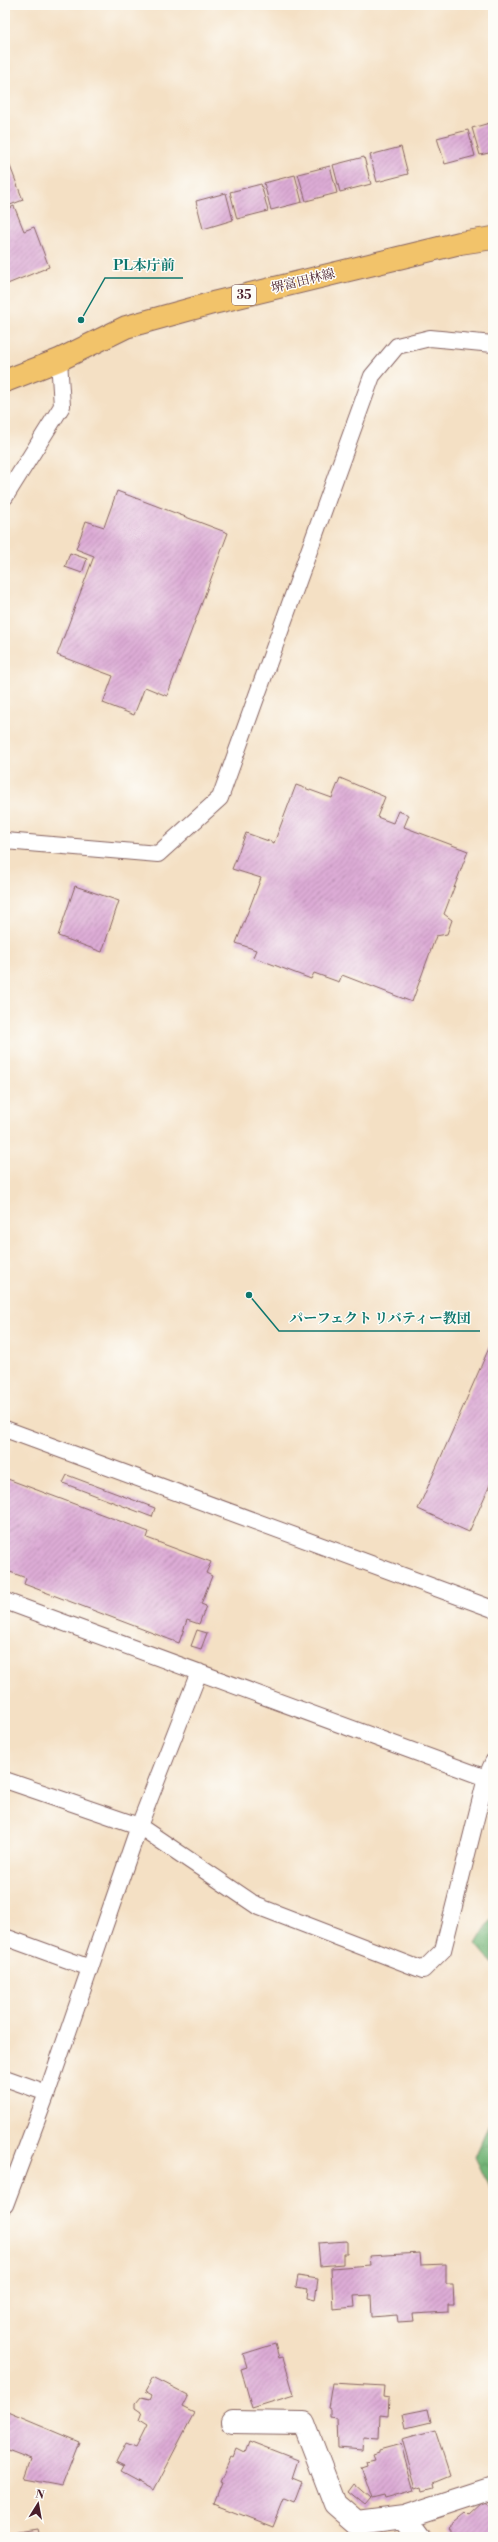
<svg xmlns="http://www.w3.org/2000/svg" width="498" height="2542" font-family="'Libre Bodoni','Noto Serif JP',serif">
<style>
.forest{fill:url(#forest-crowns);stroke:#5f6a52}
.building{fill:url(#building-hatch)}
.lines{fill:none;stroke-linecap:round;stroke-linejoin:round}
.lane-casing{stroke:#866361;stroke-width:18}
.street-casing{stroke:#866361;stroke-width:24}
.primary-casing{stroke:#866361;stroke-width:24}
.lane{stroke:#fff;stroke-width:16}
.street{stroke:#fff;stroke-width:22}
.primary{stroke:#f2c36a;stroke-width:22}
.labels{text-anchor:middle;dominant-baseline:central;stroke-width:3;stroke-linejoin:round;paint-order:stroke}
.shield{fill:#fdfcf7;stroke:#806168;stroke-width:1}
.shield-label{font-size:12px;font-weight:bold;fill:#4a1f2b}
.street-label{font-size:13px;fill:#4a1f2b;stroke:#fdfcf7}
.leader{fill:none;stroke:#0f766e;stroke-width:1.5}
.callout-dot{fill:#0f766e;stroke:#fdfcf7;stroke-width:1.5}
.callout-label{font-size:14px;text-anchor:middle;font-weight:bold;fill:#0f766e;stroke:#fdfcf7;stroke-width:3;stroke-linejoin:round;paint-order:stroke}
</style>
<defs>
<pattern id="forest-crowns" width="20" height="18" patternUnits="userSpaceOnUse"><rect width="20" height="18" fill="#74b678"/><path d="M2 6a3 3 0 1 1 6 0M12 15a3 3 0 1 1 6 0" fill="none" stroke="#619363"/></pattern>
<pattern id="building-hatch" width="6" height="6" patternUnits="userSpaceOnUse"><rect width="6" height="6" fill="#ddacd6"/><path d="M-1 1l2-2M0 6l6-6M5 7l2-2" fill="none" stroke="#b58bae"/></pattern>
</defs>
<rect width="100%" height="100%" fill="#fdfcf7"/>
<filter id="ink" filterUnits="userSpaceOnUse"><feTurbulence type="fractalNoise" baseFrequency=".025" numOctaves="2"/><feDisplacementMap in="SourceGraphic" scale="8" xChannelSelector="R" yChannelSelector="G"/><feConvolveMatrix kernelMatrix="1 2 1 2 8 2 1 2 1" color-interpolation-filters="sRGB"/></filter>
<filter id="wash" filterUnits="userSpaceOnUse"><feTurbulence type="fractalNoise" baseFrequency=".012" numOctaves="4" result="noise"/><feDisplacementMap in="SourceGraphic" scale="16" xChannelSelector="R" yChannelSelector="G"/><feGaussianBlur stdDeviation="0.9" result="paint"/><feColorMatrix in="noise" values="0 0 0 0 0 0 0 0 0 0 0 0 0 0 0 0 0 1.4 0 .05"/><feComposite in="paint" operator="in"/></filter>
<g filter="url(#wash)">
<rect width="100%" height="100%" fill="#f4e0c4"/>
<!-- forest -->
<path class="forest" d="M493,1915V1964L476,1944Z
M493,2115V2195L475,2157Z"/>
<g id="blocks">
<!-- building -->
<path class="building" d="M493,122V152L480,155L472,128Z
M468,130L475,156L445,164L437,138Z
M401,147L408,174L377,182L370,155Z
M5,153L23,200L5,207Z
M364,157L371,184L340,192L333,165Z
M330,166L337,193L306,201L298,174Z
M295,175L302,202L271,210L264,183Z
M261,184L268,211L237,219L230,192Z
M226,193L233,220L203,229L196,201Z
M14,206L24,231L34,227L49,267L5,285V210Z
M117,491L228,533L167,696L145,687L134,715L103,703L113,676L57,655L94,556L76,549L86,521L104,527Z
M70,553L87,559L82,573L65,567Z
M340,778L385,797L377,817L393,823L398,811L409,815L404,827L468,851L444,914L452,920L447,934L436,936L412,1002L342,975L339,982L314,973L311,979L253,957L256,950L236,943L261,878L232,869L246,833L274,843L296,785L332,798Z
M75,886L119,901L102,952L58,936Z
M493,1339V1478L469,1532L418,1509Z
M67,1475L155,1508L152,1517L63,1483Z
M5,1478L149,1532L147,1538L211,1562L206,1573L212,1576L201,1604L206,1606L199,1624L187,1620L179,1643L24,1584L26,1578L5,1570Z
M197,1630L207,1633L201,1649L191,1646Z
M347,2241V2254H343V2264L320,2266L318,2243Z
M420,2253L421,2265L446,2264V2284H453L454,2304H448V2312L413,2314L414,2321L398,2322L397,2315L372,2317L371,2295L354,2296L355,2307L333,2309L331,2268L370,2265L369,2256Z
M298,2276L318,2279L315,2300L307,2298L308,2289L296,2287Z
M275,2344L279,2358L283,2357L294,2395L252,2408L241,2369L247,2367L243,2354Z
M153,2377L188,2395L182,2407L194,2413L154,2490L121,2472L124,2467L116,2463L126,2443L136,2447L147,2425L139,2420L142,2412L136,2408V2403L141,2397L150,2399L152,2395L145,2391Z
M332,2383L384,2386L383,2397L389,2398L388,2416L380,2415L379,2438L364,2437L363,2450L338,2448L337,2419L330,2418V2409L328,2408Z
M428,2409L431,2422L406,2428L403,2414Z
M5,2411L79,2442L62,2486L24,2479L31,2459L5,2449Z
M435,2430L450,2476L433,2483L434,2487L423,2490L422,2486L416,2488L402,2439Z
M249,2441L298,2460L292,2478L302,2482L294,2503L284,2499L273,2527L214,2504L222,2483L220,2482L231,2457L233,2458L237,2448L245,2452Z
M401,2444L414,2491L385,2499L384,2496L372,2499L361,2467L367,2465L366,2461L375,2459L373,2454L379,2452V2450Z
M354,2484L371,2499L365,2506L348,2492Z
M485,2501L493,2510V2537H453L447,2529L466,2513L469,2516Z
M37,2529L39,2537H5V2534Z"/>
</g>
</g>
<g filter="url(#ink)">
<use href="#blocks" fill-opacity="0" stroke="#866361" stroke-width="1"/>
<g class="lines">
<!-- lane casing -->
<g class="lane-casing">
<path id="lane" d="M5,497L62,406L59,360
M5,841L158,854L220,798L372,376L397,346L430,338L493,344
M5,1429L493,1609
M5,1601L486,1778
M5,1780L139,1826L257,1906L423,1970L443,1950L486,1778L493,1762
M5,1937L90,1968
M5,2078L47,2093
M5,2205L47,2093L139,1826L199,1672"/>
</g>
<!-- street casing -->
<g class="street-casing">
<path id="street" d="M233,2422L304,2423L335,2504L357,2523L404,2517L493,2488
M404,2517L419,2537"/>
</g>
<!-- primary casing -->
<g class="primary-casing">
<path id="primary" d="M5,381L59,360L126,327L213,303L460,243L493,238"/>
</g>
<!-- lane -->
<use href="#lane" class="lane"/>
<!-- street -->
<use href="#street" class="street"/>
<!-- primary -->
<use href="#primary" class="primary"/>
</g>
</g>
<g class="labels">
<!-- shield labels -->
<rect class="shield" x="232" y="285" width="24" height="20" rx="3"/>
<g class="shield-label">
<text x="244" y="295">35</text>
</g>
<!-- street labels -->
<g class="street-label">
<text transform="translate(303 281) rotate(-14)">堺富田林線</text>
</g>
</g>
<!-- callouts -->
<path class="leader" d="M81 320L105 278H183M249 1295L279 1331H480"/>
<g class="callout-dot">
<circle cx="81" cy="320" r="4"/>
<circle cx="249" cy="1295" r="4"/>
</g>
<g class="callout-label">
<text x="144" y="270">PL本庁前</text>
<text x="380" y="1323">パーフェクト リバティー教団</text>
</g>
<!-- margin -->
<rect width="498" height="2542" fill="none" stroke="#fdfcf7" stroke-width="20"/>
<!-- north arrow -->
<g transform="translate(38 2504) rotate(11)" stroke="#fdfcf7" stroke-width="3" paint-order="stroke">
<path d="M0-3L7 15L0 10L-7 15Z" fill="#4a1f2b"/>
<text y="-6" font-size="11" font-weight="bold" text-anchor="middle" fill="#4a1f2b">N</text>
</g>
</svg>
